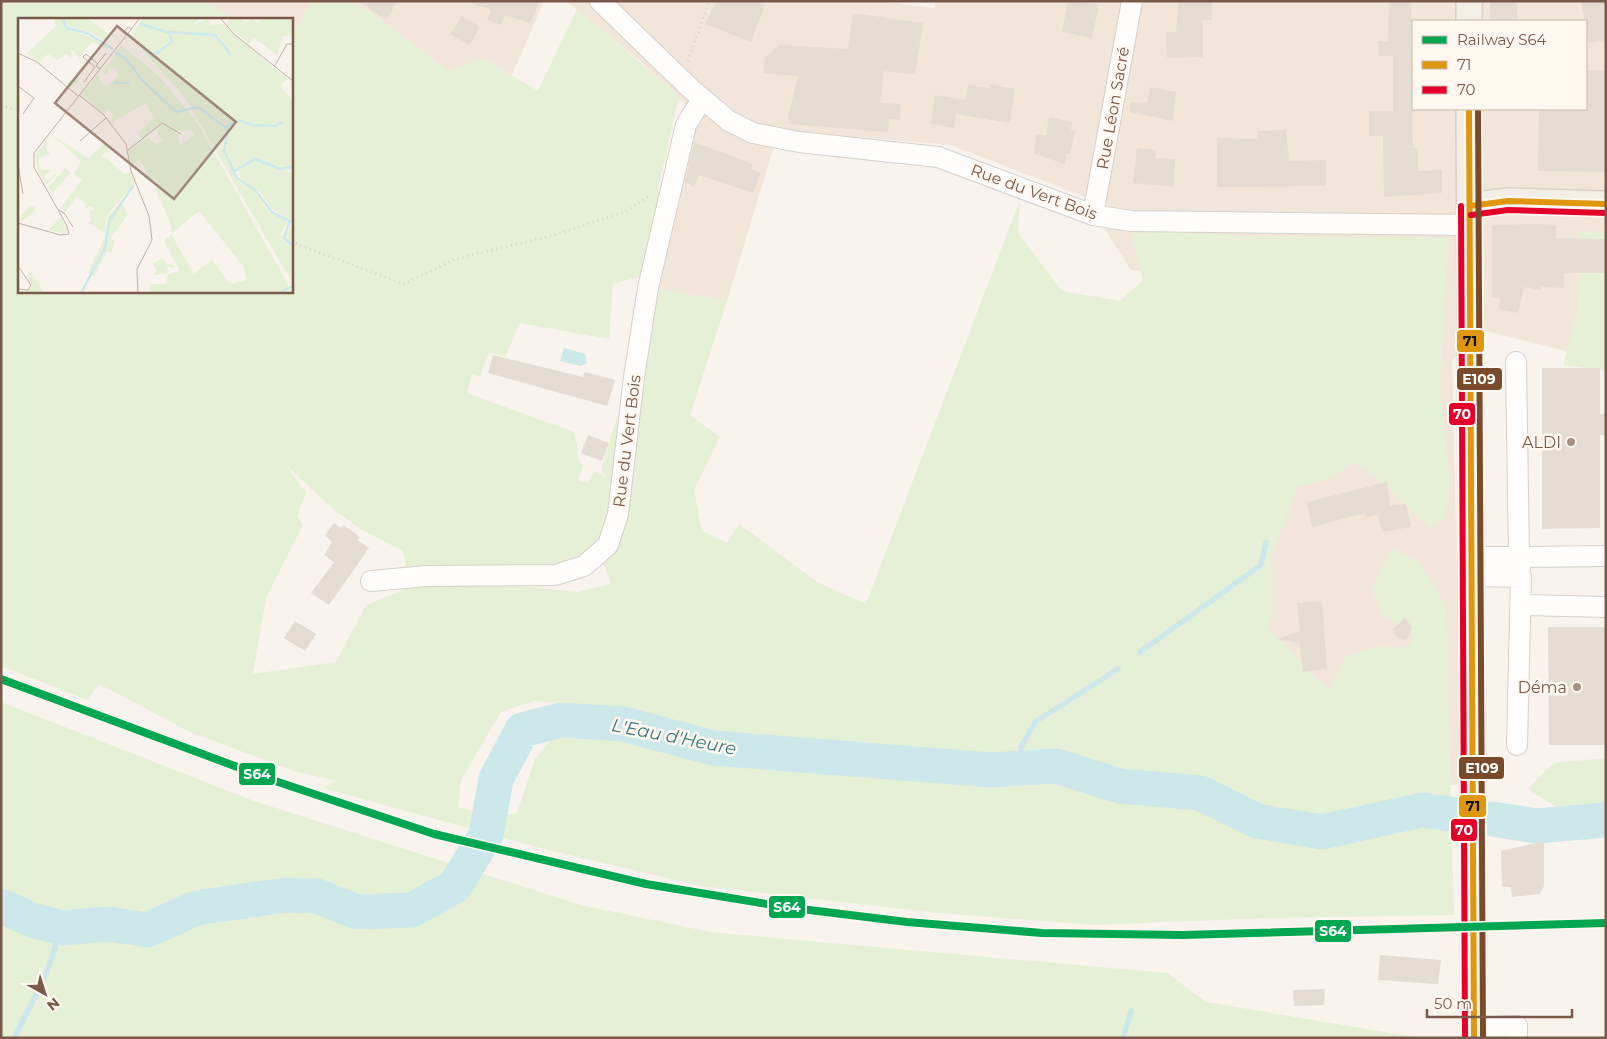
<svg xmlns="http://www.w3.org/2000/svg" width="1607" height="1039" font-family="Montserrat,sans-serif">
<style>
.residential{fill:#f2e6da;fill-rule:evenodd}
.green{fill:#e6f0d7;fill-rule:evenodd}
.water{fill:#cde8ea}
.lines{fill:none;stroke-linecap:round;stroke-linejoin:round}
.stream{stroke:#cde8ea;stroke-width:5.5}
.river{stroke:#cde8ea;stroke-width:35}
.building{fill:#e5dcd4}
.minor-casing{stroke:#d7cfca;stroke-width:22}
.major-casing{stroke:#dad0ca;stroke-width:28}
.path{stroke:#dcd2ce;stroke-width:3;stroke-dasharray:1 4;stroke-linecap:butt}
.minor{stroke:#fefdfc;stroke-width:20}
.major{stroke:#f3eee6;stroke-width:25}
.bus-1-casing{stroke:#fff8f0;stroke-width:10}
.bus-2-casing{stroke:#fff8f0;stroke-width:10}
.bus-3-casing{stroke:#fff8f0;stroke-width:10}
.bus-1{stroke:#de970f;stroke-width:6}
.bus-2{stroke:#e4002b;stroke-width:6}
.bus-3{stroke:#7a4b2a;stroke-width:6}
.rail-1-casing{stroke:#fff8f0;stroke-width:11}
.rail-1{stroke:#00a651;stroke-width:8}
.poi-dot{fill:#a68f83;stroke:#fff8f0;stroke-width:2}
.labels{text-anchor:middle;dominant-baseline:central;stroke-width:5;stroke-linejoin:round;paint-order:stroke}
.street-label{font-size:16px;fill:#7a594a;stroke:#fff8f0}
.poi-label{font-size:16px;fill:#7a594a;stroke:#fff8f0;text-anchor:end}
.water-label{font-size:18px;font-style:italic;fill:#3c787f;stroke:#fff8f0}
.inset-river{fill:none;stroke:#cde8ea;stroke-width:2.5}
.inset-road{fill:none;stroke:#c2b0a7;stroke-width:1}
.view{fill:#9f877a;fill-opacity:0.15;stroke:#9f877a;stroke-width:2.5}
.inset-edge{fill:none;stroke:#7a594a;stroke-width:2.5}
.line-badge{stroke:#fff8f0;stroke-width:2}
.badge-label{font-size:14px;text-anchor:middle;font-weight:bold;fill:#fff}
.pale-badge-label{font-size:14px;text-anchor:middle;font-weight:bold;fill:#111}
</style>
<rect width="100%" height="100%" fill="#f8f3ed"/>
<!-- residential -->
<path class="residential" d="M312,1L291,37V19H235L205,2Z
M353,1H544L512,75L482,58L448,72L408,40Z
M566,1H878L935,8L936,1H1606V361L1486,331L1452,360L1462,784L1261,809L1236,285L1131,270L1083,196L950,145L779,130L727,301L655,289L671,192L699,118L642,63ZM1413,21H1586V109H1413Z"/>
<!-- green -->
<path class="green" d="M1,1H205L235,19H19V291H291V37L312,1H353L408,40L448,71L482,58L538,91L577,9L679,96L658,189L662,200L649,274L613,284L609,339L520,323L505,357L489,352L480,377L472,374L467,393L574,432L578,451L577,456L583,466L578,480L588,483L595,471L606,478L601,469L618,415L624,427L607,537L622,536L627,513L655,289L727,301L690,415L720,437L694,490L702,531L727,543L739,524L817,582L866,604L1020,200L1018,233L1062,291L1120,301L1143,280L1131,233L1177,231L1237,236L1448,238L1440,390L1450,484L1444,519L1431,528C1404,506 1384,479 1354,462L1327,480L1297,487L1271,558L1272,615L1266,627L1329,690L1346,656L1379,646L1409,647L1415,633L1384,617L1372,590L1391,548L1418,561L1446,606L1454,915L1271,918L1093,925L938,913L701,886L540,848L323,788L336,781L294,771L192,733L99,684L87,700L1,666ZM286,465L333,509L362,530L403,551L407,571L554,572L586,576L603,562L611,584L577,592L513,585L414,586L366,605L336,662L253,674L266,598L303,525L297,516L306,493ZM534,701L563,703L562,728L535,759L517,813L494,817L458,807L461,780L501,712Z
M1577,231L1606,232V371L1563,365L1578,311Z
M1,702L254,801L581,905L710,932L1167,973L1206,1002L1420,1038H1Z
M1606,758V814L1559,809L1528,789L1554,763Z"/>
<!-- water -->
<path class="water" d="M564,348L585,354L587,363L581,366L560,361Z"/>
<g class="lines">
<!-- stream -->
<path class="stream" d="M1140,652L1261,565L1266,542
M1024,768L1021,747L1035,722L1118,669
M14,1038L45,977L62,928
M1123,1038L1131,1011"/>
<!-- river -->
<path class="river" d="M1492,819L1537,826L1606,820
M1,906L32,920L62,928L108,924L147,930L196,908L285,895L317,896L357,912L412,910L455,886L486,835L496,779L522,730L561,720L623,724L713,748L991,770L1056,766L1120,786L1200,793L1257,821L1322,832L1422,810L1457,815"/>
</g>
<!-- building -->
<path class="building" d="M358,1H398L386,20Z
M473,1H540L530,23L505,15L501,25L487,20L491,10L472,4Z
M717,1H757L765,5L751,42L705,24Z
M1068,1L1099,4L1092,38L1062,32Z
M1179,1H1212V20H1203V57L1167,58L1166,32H1176Z
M1389,1H1411L1413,148H1418V171L1442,170V193L1384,197L1383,136H1369V111H1393V56H1379L1378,41H1388Z
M1490,1H1517V21H1490Z
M1581,1H1606V40L1589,43Z
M853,13L923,23L915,75L884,71L880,103L901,104L900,120L889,119L888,132L789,124L788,117L798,76L763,73L765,58L779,45L848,49Z
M462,16L480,27L469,45L450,34Z
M1586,70H1606V172L1538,171L1539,109H1586Z
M989,84L1015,89L1010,123L956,114L954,128L931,124L935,95L966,100L968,85L989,88Z
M1150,87L1176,92L1173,121L1129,112L1130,102L1147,103Z
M1049,117L1072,122L1071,131H1075L1070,154H1066L1065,164L1034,154L1036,135H1046Z
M1286,130L1289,161L1326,160V186L1217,187V138L1257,139L1258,131Z
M694,142L753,164L751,169L761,173L753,193L699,175L694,187L685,181Z
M1137,148L1156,150L1155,158L1175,159L1174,187L1133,183Z
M1541,224L1556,225V238L1606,239V273H1564V288L1541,287V290L1524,287L1518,313L1498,309L1501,299L1492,297V225Z
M493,355L583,377L585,372L615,380L607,406L488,373Z
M1542,368H1600V414H1606V435H1600V528L1542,529Z
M588,435L609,443L602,461L581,453Z
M1387,482L1390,506L1406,504L1411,527L1382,532L1378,515L1366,517L1365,513L1312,527L1307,502Z
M334,523L341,528L343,525L360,537L357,540L369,548L329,605L311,593L334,562L324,555L332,542L325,535Z
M1322,601L1327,669L1303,672L1300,644L1278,639L1300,631L1297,603Z
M1405,618L1412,627L1410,635L1405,640L1397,637L1392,630Z
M295,621L316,634L305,651L284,638Z
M1548,627H1606V745H1549Z
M1544,841V886L1540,894L1512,897L1511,887H1502L1501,851Z
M1380,955L1441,960L1438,984L1378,980Z
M1325,989L1324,1005L1294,1006L1293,990Z"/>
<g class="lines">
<!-- minor casing -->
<g class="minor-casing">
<path id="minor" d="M600,1L692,90L729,121L753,133L799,142L938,157L1093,215L1131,221L1470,225
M1093,215L1132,1
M1516,362L1519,557L1606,556
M1473,557H1519L1520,569
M1473,576L1521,577L1517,745
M371,581L427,576L555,575L584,566L608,545L618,514L634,377L648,288L686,125L702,99
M1521,605L1606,607
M1474,1028L1517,1026V1038"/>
</g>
<!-- major casing -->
<g class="major-casing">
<path id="major" d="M1469,1V21
M1469,109L1474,1038
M1470,206L1508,201L1606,204"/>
</g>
<!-- path -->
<path class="path" d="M688,61L709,1
M1,106L19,110
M291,242L404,284L455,259L547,237L625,212L649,196"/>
<!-- minor -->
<use href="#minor" class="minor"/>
<!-- major -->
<use href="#major" class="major"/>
<!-- bus-1 casing -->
<g class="bus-1-casing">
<path id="bus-1" d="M1469,109L1474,1038
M1470,206L1508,201L1606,204"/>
</g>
<!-- bus-2 casing -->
<g class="bus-2-casing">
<path id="bus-2" d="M1461,206L1465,1038
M1471,215L1508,210L1606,213"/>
</g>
<!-- bus-3 casing -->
<g class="bus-3-casing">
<path id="bus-3" d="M1478,109L1483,1038"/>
</g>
<!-- bus-1 -->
<use href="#bus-1" class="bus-1"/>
<!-- bus-2 -->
<use href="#bus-2" class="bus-2"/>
<!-- bus-3 -->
<use href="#bus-3" class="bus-3"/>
<!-- rail-1 casing -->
<g class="rail-1-casing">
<path id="rail-1" d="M1,679L275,781L434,834L646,884L785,907L907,922L1042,933L1183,935L1606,923"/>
</g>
<!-- rail-1 -->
<use href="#rail-1" class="rail-1"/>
</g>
<!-- markers -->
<g class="poi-dot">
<circle cx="1571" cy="442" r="5"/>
<circle cx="1577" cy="687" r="5"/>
</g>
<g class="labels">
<!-- street labels -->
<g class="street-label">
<text transform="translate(1113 108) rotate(-80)">Rue Léon Sacré</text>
<text transform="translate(1034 192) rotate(20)">Rue du Vert Bois</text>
<text transform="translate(627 441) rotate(-83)">Rue du Vert Bois</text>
</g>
<!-- poi labels -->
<g class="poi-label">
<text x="1561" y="442">ALDI</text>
<text x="1567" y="687">Déma</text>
</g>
<!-- water labels -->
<g class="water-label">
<text transform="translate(674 737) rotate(11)">L'Eau d'Heure</text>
</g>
</g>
<!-- overview -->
<g transform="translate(18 18)">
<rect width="275" height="275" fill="#f8f3ed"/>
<path d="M36,0H43L49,11L84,23L90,32L75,24L67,32L62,38L67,48L58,56L62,61L53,70L48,65L58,59L56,56L65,48L57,34L53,32L54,40L48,36L39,42L30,36L22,44L8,36L38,8ZM45,0H69L91,16L86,22L74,15L51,9ZM126,0H181L176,7L190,1L192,7L205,6L269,61L262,68L275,83V151L268,152L275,156V227L267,217L274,208L272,200L265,199L253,190L242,174L224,162L220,153L216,154L220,163L235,171L248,190L270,204L263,215L266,223L275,230V266L167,80L112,18ZM212,0H222L227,5L234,0L240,6L244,0H273L275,17L266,18L259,37L236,20L231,26L208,6ZM103,27L141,58L179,104L275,275H132V266H148L150,256L135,257L139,253L134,246L145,240L149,246L157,247L156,251L149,248L150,256L162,253L146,223L153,216L176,256L194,242L212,266L231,261H228L226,249L181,193L154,215L152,203L137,171L141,169L138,161L131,163L127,149L121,142L114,146L112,138L111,133L124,122L131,120L137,126L145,124L139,115L141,110L135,114L142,104L125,121L120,115L136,100L128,85L93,105L95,96L91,92L86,96L63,77L80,56L84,66L89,68L100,59L99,51L90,49V56L85,55ZM146,102L160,113L171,112L177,116L162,127L160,115ZM33,116L70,140L87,125L92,130L83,139L89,140L106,156L112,154L117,165L89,197L87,215L70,205L74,201L71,199L73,192H78L73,188L68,191L67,185L59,178L47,194L42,190L64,162L56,156L63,143ZM31,119L28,131L32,135L21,141V147L23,152H33L27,158L29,163L41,153L29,167L20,153L17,137ZM47,150L53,155L34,175L31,169ZM103,184L110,197L95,216L93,221L97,223L93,234H89L76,258L70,254L88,217L90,199ZM12,188H17V193L3,204L1,199ZM42,199L49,211L46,216L31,212ZM12,254L20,264L26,275H0L15,269L9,257Z" fill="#e6f0d7" fill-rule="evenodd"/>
<path class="inset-river" d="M44,0L49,10L71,16L95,31M122,6L149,14L197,17L213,37M97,34L108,41L124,62L158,94L180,89L207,109L210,114L206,133L219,160L236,171L255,195L272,203L266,220L275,228M133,39L154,24L151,15M95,65H111M207,109L221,102L233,107L258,108L264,104M217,153L237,141L262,151L275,149M63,275L87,230L91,203L116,167M261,275L275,268"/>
<path class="inset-road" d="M202,0L217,17L275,63M109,17L105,15L110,9L113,11M0,35L19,44L60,78M256,49L269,26H275M82,51L78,48L88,35M66,64L77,49L65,39L68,36L80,46M0,68L16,80L5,96M61,77L86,97L108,126L113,153L131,198L134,222L119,251L120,275M62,123L88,100M110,132L144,105L163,116M0,147L5,176M41,192L46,195L55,209M0,205L42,217L51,216L49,208L16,149V135L122,0M0,248L13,267L10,272L0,271"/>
<path class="view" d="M99,8L218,104L156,181L37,85Z"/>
<rect width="275" height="275" class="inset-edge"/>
</g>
<g class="line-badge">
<rect x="1456" y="329" width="29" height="24" rx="5" fill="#de970f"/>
<rect x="1456" y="367" width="47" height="24" rx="5" fill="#7a4b2a"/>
<rect x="1448" y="402" width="28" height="24" rx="5" fill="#e4002b"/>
<rect x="1458" y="756" width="47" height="24" rx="5" fill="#7a4b2a"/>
<rect x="238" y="762" width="38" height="24" rx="5" fill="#00a651"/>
<rect x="1458" y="794" width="29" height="24" rx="5" fill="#de970f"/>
<rect x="1450" y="818" width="28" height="24" rx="5" fill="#e4002b"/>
<rect x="768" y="895" width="38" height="24" rx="5" fill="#00a651"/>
<rect x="1314" y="919" width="38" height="24" rx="5" fill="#00a651"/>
</g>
<g class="badge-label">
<text x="1479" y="384">E109</text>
<text x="1462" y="419">70</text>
<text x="1482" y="773">E109</text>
<text x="257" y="779">S64</text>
<text x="1464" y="835">70</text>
<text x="787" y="912">S64</text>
<text x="1333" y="936">S64</text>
</g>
<g class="pale-badge-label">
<text x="1470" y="346">71</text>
<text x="1473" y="811">71</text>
</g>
<!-- border -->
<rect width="1607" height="1039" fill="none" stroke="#7a594a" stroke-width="5"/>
<!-- legend -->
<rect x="1412" y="20" width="175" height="90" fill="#fff8f0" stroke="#cab8ae"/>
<rect x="1422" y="36" width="25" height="8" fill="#00a651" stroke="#cab8ae"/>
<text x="1457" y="45" font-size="15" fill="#7a594a">Railway S64</text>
<rect x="1422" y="61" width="25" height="8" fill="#de970f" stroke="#cab8ae"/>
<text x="1457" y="70" font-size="15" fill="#7a594a">71</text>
<rect x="1422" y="86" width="25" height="8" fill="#e4002b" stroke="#cab8ae"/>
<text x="1457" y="95" font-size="15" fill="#7a594a">70</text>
<!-- north arrow -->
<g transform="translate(45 994) rotate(141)" stroke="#fff8f0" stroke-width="4" paint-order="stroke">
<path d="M0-4L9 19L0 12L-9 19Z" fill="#7a594a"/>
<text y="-8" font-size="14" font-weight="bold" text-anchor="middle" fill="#7a594a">N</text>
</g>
<!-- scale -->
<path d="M1427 1009v8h145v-8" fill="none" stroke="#7a594a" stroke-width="2.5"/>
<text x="1434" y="1009" font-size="15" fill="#7a594a" stroke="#fff8f0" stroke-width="4" paint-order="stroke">50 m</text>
</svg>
